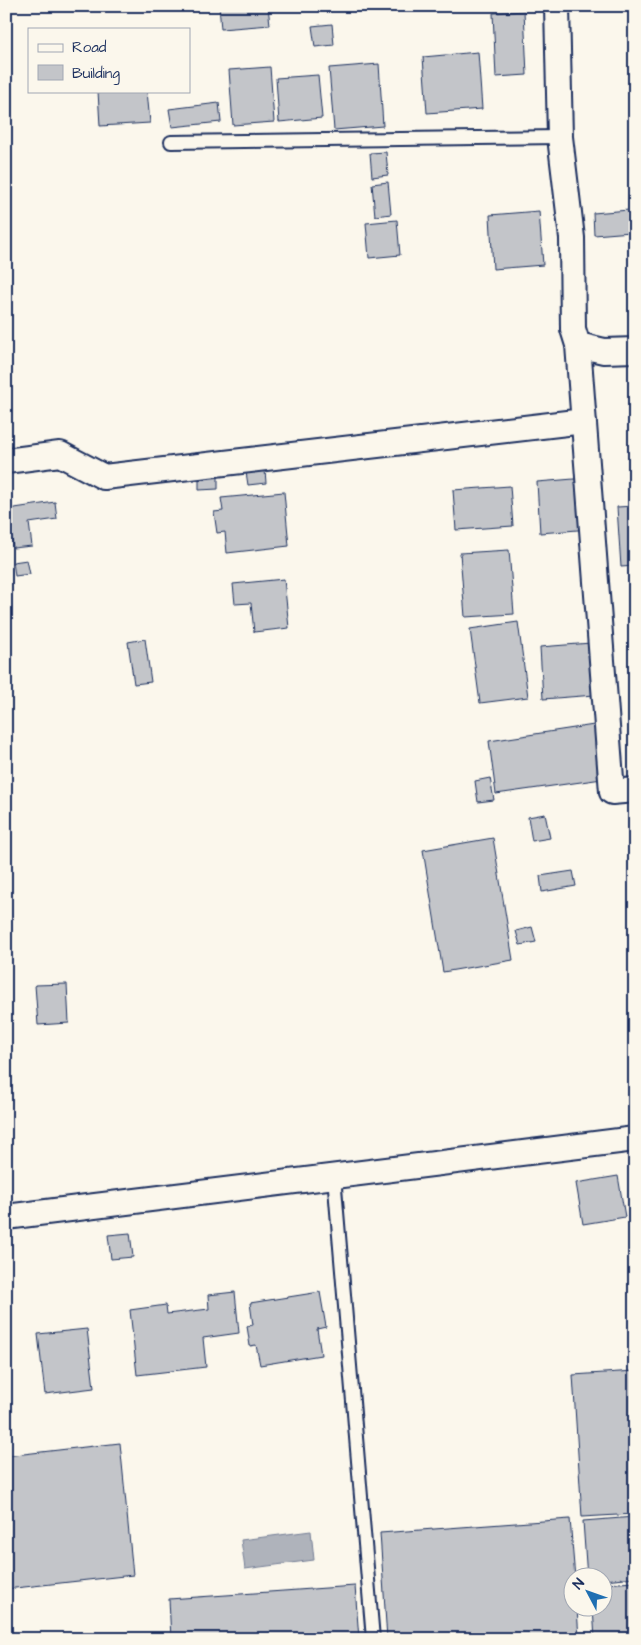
<svg xmlns="http://www.w3.org/2000/svg" width="641" height="1645" font-family="'Architects Daughter',sans-serif">
<style>
.water{fill:#afb3bb;stroke:#747e96}
.building{fill:#c3c5c9;stroke:#1b2f5e}
.lines{fill:none;stroke-linecap:round;stroke-linejoin:round}
.service-casing{stroke:#1b2f5e;stroke-width:16}
.minor-casing{stroke:#1b2f5e;stroke-width:28}
.service{stroke:#fbf7ec;stroke-width:12}
.minor{stroke:#fbf7ec;stroke-width:24}
</style>
<rect width="100%" height="100%" fill="#fbf7ec"/>
<filter id="ink" filterUnits="userSpaceOnUse"><feTurbulence type="fractalNoise" baseFrequency=".02" numOctaves="2"/><feDisplacementMap in="SourceGraphic" scale="10" xChannelSelector="R" yChannelSelector="G"/><feConvolveMatrix kernelMatrix="1 2 1 2 8 2 1 2 1" color-interpolation-filters="sRGB"/></filter>
<g filter="url(#ink)">
<!-- water -->
<path class="water" d="M311,1531L314,1560L245,1569L241,1540Z"/>
<!-- building -->
<path class="building" d="M219,6H268L270,25L221,29Z
M524,11L527,75L496,77L493,13Z
M332,24L334,45L315,47L312,26Z
M478,52L482,109L427,113L423,57Z
M379,64L383,126L334,130L329,68Z
M270,67L274,122L233,125L229,70Z
M318,75L322,118L279,122L276,78Z
M98,91H147L150,123L100,126Z
M219,103L221,122L172,127L169,109Z
M386,152L388,175L372,177L370,153Z
M388,182L391,214L375,216L372,184Z
M629,210L631,232L594,235L593,213Z
M539,211L543,265L493,269L490,215Z
M397,220L400,255L369,258L366,223Z
M265,470L266,483L248,485L246,472Z
M218,473V489L199,490V474Z
M586,478L590,529L540,533L537,482Z
M510,486L513,526L456,530L453,490Z
M284,492L289,546L227,553L225,532L217,533L214,512L223,511L221,498Z
M55,502L57,519L29,523L32,546L13,548L8,509Z
M635,506V566L621,567L617,507Z
M509,550L514,614L465,617L460,553Z
M27,560L30,574L15,576L13,562Z
M284,579L289,628L254,632L251,603L235,604L233,584Z
M518,622L528,697L480,703L470,629Z
M145,639L151,682L134,684L128,642Z
M591,643L595,695L543,699L540,647Z
M594,725L602,779L496,794L489,741Z
M490,778L494,800L478,802L475,781Z
M545,814L550,838L532,841L528,817Z
M493,838L513,960L443,972L423,850Z
M573,871L576,886L542,892L540,876Z
M532,927L536,942L520,945L516,931Z
M67,984L69,1023L38,1025L35,985Z
M618,1176L625,1217L583,1224L576,1183Z
M130,1233L133,1257L111,1259L108,1235Z
M235,1292L239,1333L203,1338L206,1367L137,1375L130,1310L166,1305L167,1314L209,1309L208,1295Z
M320,1292L326,1327L317,1329L321,1355L260,1365L256,1345L250,1346L247,1326L253,1325L250,1303Z
M87,1329L94,1388L45,1394L38,1334Z
M635,1371V1514L582,1517L573,1375Z
M120,1443L133,1575L6,1589V1456Z
M635,1517V1577L604,1580V1578H587L583,1521Z
M570,1519L575,1578L574,1608H577L579,1639H387L380,1533Z
M635,1582V1639H595L593,1608H604V1584Z
M355,1586L359,1639H171L169,1599Z"/>
<g class="lines">
<!-- service casing -->
<g class="service-casing">
<path id="service" d="M171,142L560,137
M334,1176L373,1639"/>
</g>
<!-- minor casing -->
<g class="minor-casing">
<path id="minor" d="M557,6L560,137L572,238L573,329L578,345L604,351L635,350
M578,345L612,792L635,790
M6,461L60,454L104,477L584,421
M6,1217L635,1139"/>
</g>
<!-- service -->
<use href="#service" class="service"/>
<!-- minor -->
<use href="#minor" class="minor"/>
</g>
</g>
<!-- margin -->
<rect width="641" height="1645" fill="none" stroke="#fbf7ec" stroke-width="25"/>
<rect x="12" y="12" width="616" height="1620" fill="none" stroke="#1b2f5e" stroke-width="2" filter="url(#ink)"/>
<!-- legend -->
<rect x="28" y="28" width="162" height="65" fill="#fbf7ec" stroke="#a1a7b3"/>
<rect x="38" y="44" width="25" height="8" fill="#fbf7ec" stroke="#a1a7b3"/>
<text x="72" y="52" font-size="15" fill="#1b2f5e">Road</text>
<rect x="38" y="65" width="25" height="15" fill="#c3c5c9" stroke="#a1a7b3"/>
<text x="72" y="78" font-size="15" fill="#1b2f5e">Building</text>
<!-- north arrow -->
<g transform="translate(588 1592) rotate(311)"><circle r="24" fill="#fbf7ec" stroke="#a1a7b3"/>
<path d="M0-4L9 19L0 12L-9 19Z" fill="#1f6fb2"/>
<text y="-8" font-size="14" font-weight="bold" text-anchor="middle" fill="#1b2f5e">N</text>
</g>
</svg>
